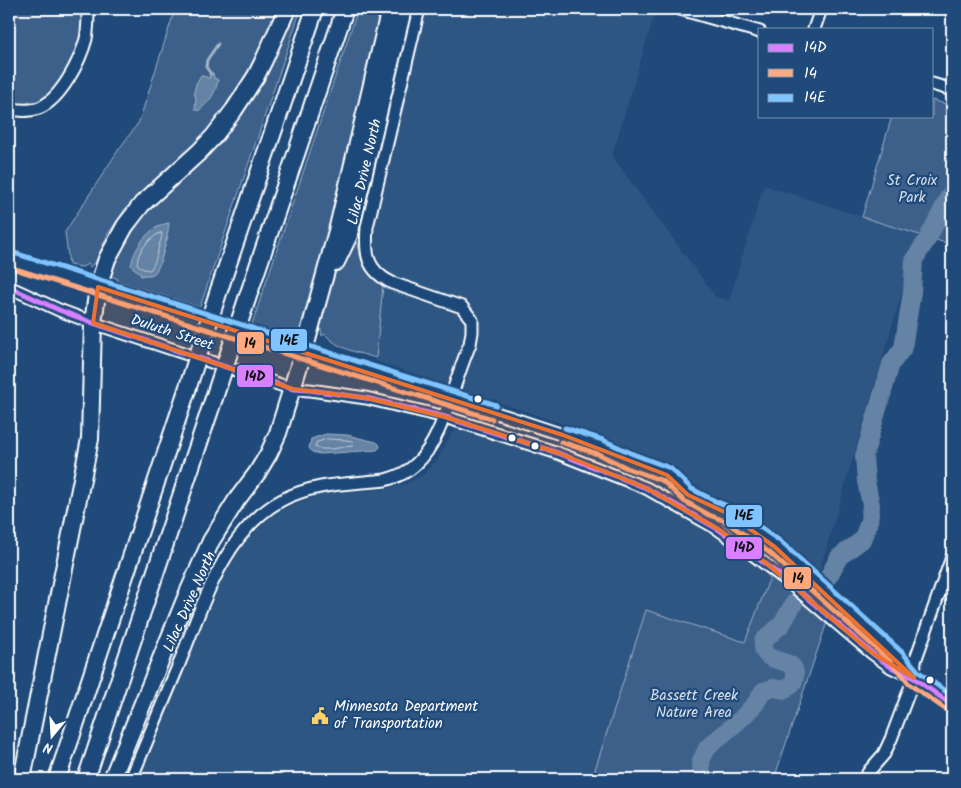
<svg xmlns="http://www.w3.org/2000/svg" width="961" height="788" font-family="Kalam,sans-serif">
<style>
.built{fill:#2e5683}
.green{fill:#3c618b;stroke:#9eb0c5;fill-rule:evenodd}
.water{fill:#6583a4;stroke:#a3b5c8}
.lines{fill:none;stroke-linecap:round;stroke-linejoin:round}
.shore{stroke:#c1cddb;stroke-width:1}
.stream{stroke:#a3b5c8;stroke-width:3}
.river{stroke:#6583a4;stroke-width:18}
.minor-casing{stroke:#fff;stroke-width:15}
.highway-casing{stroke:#fff;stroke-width:20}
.minor{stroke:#1f4a7a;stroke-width:11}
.highway{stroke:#1f4a7a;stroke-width:16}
.highway-bridge-casing{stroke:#fff;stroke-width:20;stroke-linecap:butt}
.highway-bridge{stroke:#1f4a7a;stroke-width:16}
.bus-1-casing{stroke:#1f4a7a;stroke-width:9}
.bus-2-casing{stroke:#1f4a7a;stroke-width:9}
.bus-3-casing{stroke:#1f4a7a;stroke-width:9}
.bus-1{stroke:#d880ff;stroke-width:5}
.bus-2{stroke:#ffa980;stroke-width:5}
.bus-3{stroke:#80c4ff;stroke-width:5}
.marked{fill:#eb7230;fill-opacity:0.2;stroke:#eb7230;stroke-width:4;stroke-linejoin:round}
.bus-dot{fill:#fff;stroke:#1f4a7a;stroke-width:2}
.labels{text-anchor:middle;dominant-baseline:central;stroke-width:4.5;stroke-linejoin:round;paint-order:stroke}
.street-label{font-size:15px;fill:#fff;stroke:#1f4a7a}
.park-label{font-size:15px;fill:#d8dfe8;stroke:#1f4a7a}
.poi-label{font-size:15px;fill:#fff;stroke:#1f4a7a;text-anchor:start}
.line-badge{stroke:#1f4a7a;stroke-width:2}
.pale-badge-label{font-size:14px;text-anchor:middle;font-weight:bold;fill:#111}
</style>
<rect width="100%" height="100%" fill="#1f4a7a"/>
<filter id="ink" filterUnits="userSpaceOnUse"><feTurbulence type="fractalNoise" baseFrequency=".02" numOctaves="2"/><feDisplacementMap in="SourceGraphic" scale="10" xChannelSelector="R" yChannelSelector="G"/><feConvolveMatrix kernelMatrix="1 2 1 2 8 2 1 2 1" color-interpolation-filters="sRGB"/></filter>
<g filter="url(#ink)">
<!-- built -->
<path class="built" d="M425,9H656L612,156L715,296L729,301L764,185L919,235L818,576L788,548L755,522L711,495L605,439L578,429L376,361L384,271L382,268L376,256L375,247V225Z
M456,430H461L604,475L670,506L772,572L745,642L646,611L592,779H138L224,575L247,540L274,513L296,503L322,494L385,489L406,484L424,474L438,459L451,434Z"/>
<!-- green -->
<path class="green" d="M9,9H82C83,16 83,25 82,32C79,49 58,91 43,99C32,105 21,104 9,103Z
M175,9H282L264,50L225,115L184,155L154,181L125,209L108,234L96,261L90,267L88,264L82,267L69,265L65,232L119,149L139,122Z
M291,9H301L200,307L117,281L118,279L111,276L118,257L128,239L148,210L177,179L203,154ZM153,231L168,237L163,250L162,257L150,275L145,274L141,276L139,272V245Z
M358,9H385L320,270L298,338L252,324Z
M932,100L952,106V245L862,217L892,116H932Z
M353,239L358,242C359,261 367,274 383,285L376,358C359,353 337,349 325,334L322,336L320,325L331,280Z
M772,572L827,622L774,779H592L646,610L745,642Z"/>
<!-- water -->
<path class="water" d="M213,73L214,78L218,80C216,93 209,103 198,111L195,109L196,99L194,92L196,84L201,75L208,78H210L209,74Z
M169,223C168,233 161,270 153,274C149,276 145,274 141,276L139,272L131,266C134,248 149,226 169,223Z
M326,434L347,435L376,442L379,444L380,447L377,450L320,454L312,452L309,448L311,439Z"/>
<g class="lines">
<!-- shore -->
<path class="shore" d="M160,233H162C162,239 159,244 158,250C156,257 155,264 150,270L143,269L137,264C137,252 149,238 160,233Z
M327,439L346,440L352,441L354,444L352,446C340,447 326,452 315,447L316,443Z"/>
<!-- stream -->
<path class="stream" d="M211,74L206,67L207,60L218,44"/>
<!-- river -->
<path class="river" d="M829,576L839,557L862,540L869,522L871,505L866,481L864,456L891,364L903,348L912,292L914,260L928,238L952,191
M702,779L701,761L707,748L742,718L756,703L763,691L774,688L784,690C790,686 795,683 795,675C796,658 772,664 765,653C762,649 763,645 763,641L782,624L794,603"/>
<!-- minor casing -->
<g class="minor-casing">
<path id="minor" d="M680,9L760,32
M814,29L821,9
M932,84L952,90
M9,109C19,110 29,112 39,108C61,99 80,61 86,39C88,29 88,19 88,9
M9,259L242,333L399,381L563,435L601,447L630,461L667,475L688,495L712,508L729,514L775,547L897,658L911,674
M9,287L59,310L93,323L293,389L310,390L366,398L445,417L558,453L646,488L718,529L742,546L785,579L872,653L891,667L914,678L952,705
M131,779C147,741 163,702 179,664C202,607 224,531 282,500C314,483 350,484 385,480C397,477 408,472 416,464C436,446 446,412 454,388C459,373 464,358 470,344L472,332V320L462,307L392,283C366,270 365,254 367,227L419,9
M864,779L870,770L884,754L891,739L914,678L915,661L952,557"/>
</g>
<!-- highway casing -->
<g class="highway-casing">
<path id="highway" d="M336,262L349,235L403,9
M219,290L315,9
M247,299L345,9
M22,779L90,439L93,323L98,287L107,259L125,226L142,204L199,152L214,136L234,110L256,76L264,60L287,9
M57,779L187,390
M86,779L214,398
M112,779L187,595L211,541L236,501L257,473L269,453L278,433L307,340L337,231L390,9"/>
</g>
<!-- minor -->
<use href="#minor" class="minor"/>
<!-- highway -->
<use href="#highway" class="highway"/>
<!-- highway-bridge casing -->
<g class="highway-bridge-casing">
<path id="highway-bridge" d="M187,390L219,290
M214,398L247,299"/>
</g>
<!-- highway-bridge -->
<use href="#highway-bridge" class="highway-bridge"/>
<!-- bus-1 casing -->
<g class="bus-1-casing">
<path id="bus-1" d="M9,287L59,310L93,323L293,389L310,390L366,398L445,417L558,453L646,488L718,529L742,546L785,579L872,653L891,667L914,678L952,705"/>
</g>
<!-- bus-2 casing -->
<g class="bus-2-casing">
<path id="bus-2" d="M9,267L492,419
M561,442L598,454L627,468L663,481L684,501L709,515L725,521L770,553L892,663L909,684L948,711"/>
</g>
<!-- bus-3 casing -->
<g class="bus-3-casing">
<path id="bus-3" d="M11,252L496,405
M565,428L603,440L633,454L670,468L692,489L715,501L733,508L780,541L902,652L919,672L952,696"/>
</g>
<!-- bus-1 -->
<use href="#bus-1" class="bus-1"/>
<!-- bus-2 -->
<use href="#bus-2" class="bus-2"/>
<!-- bus-3 -->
<use href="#bus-3" class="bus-3"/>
</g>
</g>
<!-- marked area -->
<path class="marked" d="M98,287L563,435L667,475L688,495L729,514L775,547L914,678L872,653L766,563L718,529L646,488L558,453L445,417L366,398L293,389L93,323Z"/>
<!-- icons -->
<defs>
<g id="civic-bare" transform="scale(1.35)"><path d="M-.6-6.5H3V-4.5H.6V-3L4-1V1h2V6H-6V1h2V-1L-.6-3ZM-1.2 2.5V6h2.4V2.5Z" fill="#ffd166" stroke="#1f4a7a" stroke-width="2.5" paint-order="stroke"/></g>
</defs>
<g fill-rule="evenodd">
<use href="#civic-bare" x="320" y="716"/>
</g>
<!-- markers -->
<g class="bus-dot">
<circle cx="478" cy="399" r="4.5"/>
<circle cx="512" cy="438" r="4.5"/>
<circle cx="535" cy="446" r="4.5"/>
<circle cx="930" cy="680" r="4.5"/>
</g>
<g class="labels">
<!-- street labels -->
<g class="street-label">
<text transform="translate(365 172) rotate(-77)">Lilac Drive North</text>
<text transform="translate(172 333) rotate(18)">Duluth Street</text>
<text transform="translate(190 602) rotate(-66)">Lilac Drive North</text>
</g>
<!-- park labels -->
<g class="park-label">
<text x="912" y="181">St Croix<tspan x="912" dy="17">Park</tspan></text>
<text x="694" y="696">Bassett Creek<tspan x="694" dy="17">Nature Area</tspan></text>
</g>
<!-- poi labels -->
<g class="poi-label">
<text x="334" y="707">Minnesota Department<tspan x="334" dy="17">of Transportation</tspan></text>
</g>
</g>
<g class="line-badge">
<rect x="270" y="328" width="38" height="24" rx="5" fill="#80c4ff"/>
<rect x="236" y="331" width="29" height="24" rx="5" fill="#ffa980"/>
<rect x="236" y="364" width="38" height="24" rx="5" fill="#d880ff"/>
<rect x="725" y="504" width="38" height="24" rx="5" fill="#80c4ff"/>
<rect x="725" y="536" width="38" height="24" rx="5" fill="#d880ff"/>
<rect x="783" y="566" width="29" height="24" rx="5" fill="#ffa980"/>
</g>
<g class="pale-badge-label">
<text x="289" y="345">14E</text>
<text x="250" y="348">14</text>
<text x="255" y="381">14D</text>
<text x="744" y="520">14E</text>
<text x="744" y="552">14D</text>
<text x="798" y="583">14</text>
</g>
<!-- margin -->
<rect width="961" height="788" fill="none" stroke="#1f4a7a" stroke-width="30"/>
<rect x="15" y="15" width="931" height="758" fill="none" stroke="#fff" stroke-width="2" filter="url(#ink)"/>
<!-- legend -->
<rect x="758" y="28" width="175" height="90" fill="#1f4a7a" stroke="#7992af"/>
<rect x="768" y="44" width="25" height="8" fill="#d880ff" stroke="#7992af"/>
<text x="804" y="52" font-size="15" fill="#ffffff">14D</text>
<rect x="768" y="69" width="25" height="8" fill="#ffa980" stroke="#7992af"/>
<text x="804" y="78" font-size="15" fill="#ffffff">14</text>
<rect x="768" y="94" width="25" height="8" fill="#80c4ff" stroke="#7992af"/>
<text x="804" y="102" font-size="15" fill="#ffffff">14E</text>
<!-- north arrow -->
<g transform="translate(52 736) rotate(198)" stroke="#1f4a7a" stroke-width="4" paint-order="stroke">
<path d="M0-4L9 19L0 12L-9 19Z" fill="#ffffff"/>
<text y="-8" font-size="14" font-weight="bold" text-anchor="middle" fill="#ffffff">N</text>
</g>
</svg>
